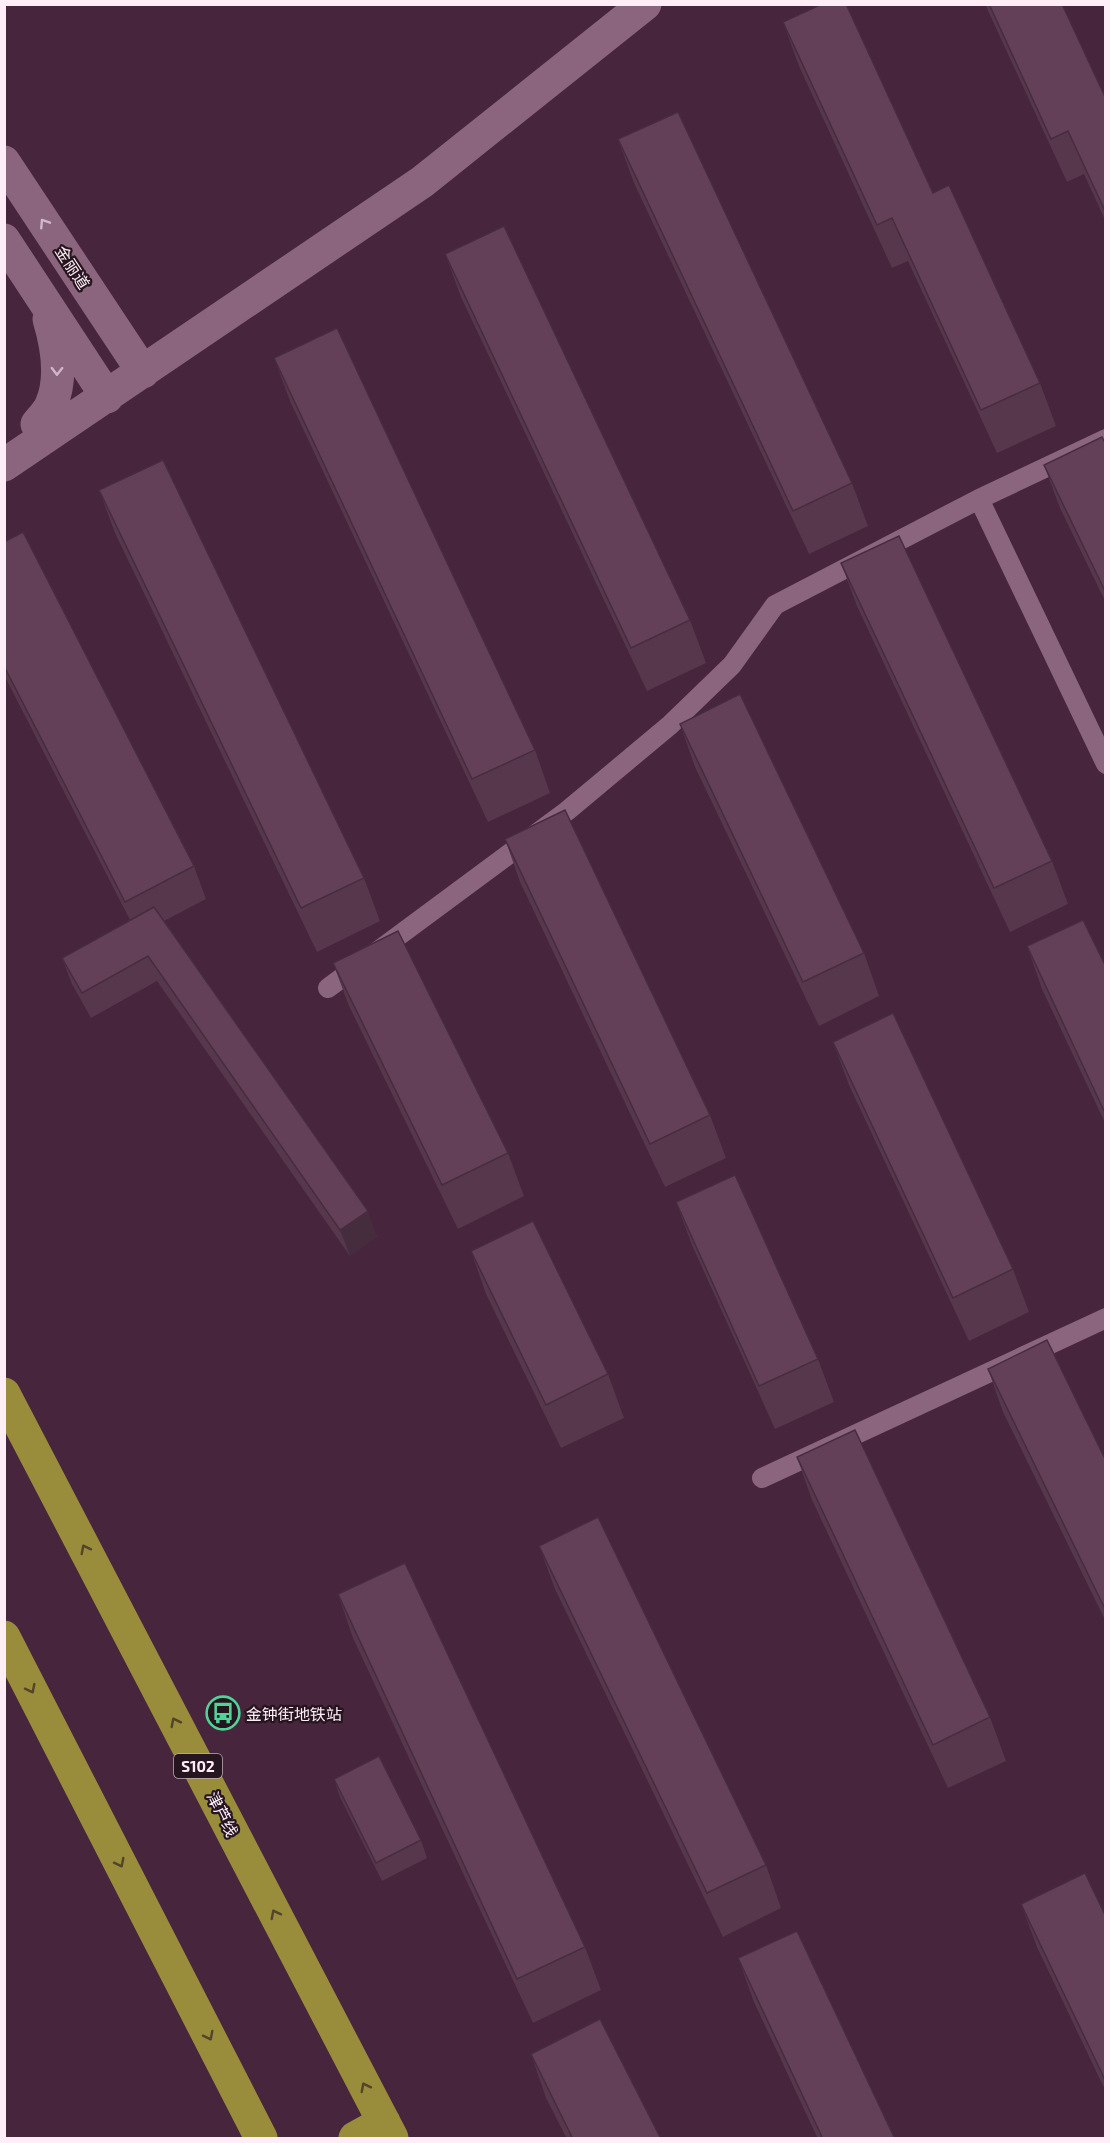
<svg xmlns="http://www.w3.org/2000/svg" width="1110" height="2143" font-family="'Exo 2','Noto Sans SC',sans-serif">
<style>
.lines{fill:none;stroke-linecap:round;stroke-linejoin:round}
.lane{stroke:#8b647d;stroke-width:20}
.secondary{stroke:#8b647d;stroke-width:33}
.highway{stroke:#998c3b;stroke-width:33}
.wall{fill:#56374c}
.shaded-wall{fill:#462d3e}
.building{fill:#644058;stroke:#462d3e;stroke-width:1.5}
.oneway{stroke:#d1b6c7}
.oneway2{stroke:#53452a}
.labels{text-anchor:middle;dominant-baseline:central;stroke-width:4.5;stroke-linejoin:round;paint-order:stroke}
.shield{fill:#24151f;stroke:#bdacb7;stroke-width:1.5}
.shield-label{font-size:15px;font-weight:bold;fill:#ffedf8}
.street-label{font-size:16px;fill:#ffedf8;stroke:#24151f}
.poi-label{font-size:16px;fill:#ffedf8;stroke:#24151f;text-anchor:start}
</style>
<rect width="100%" height="100%" fill="#47253c"/>
<g class="lines">
<!-- lane -->
<path class="lane" d="M979,499L1106,764
M328,988L567,811L670,725L732,665L775,605L979,499L1106,439
M762,1478L1106,1318"/>
<!-- secondary -->
<path class="secondary" d="M4,162L143,372
M4,240L107,397
M37,424C42,418 48,412 51,405C63,378 57,346 49,319
M4,465L422,182L645,4"/>
<!-- highway -->
<path class="highway" d="M4,1394L392,2138
M4,1637L261,2138
M355,2138L384,2122"/>
</g>
<!-- wall -->
<path class="wall" d="M985,4H1062L1106,99V222L1084,174L1067,182Z
M783,22L933,193L1040,383L1056,426L997,453L908,261L892,268L799,66Z
M618,139L852,483L868,526L809,554L634,183Z
M445,254L690,620L706,663L647,691L461,297Z
M274,358L535,750L550,793L488,822L290,401Z
M1106,445V603L1060,508L1044,465Z
M99,490L364,878L380,921L317,952L115,533Z
M4,542L194,866L206,899L164,921L377,1236L350,1256L157,981L91,1018L72,984L62,958L130,920L4,675Z
M841,563L1052,861L1068,904L1010,932L857,606Z
M680,724L864,953L879,996L819,1026L695,767Z
M505,839L710,1115L726,1158L665,1187L520,882Z
M1027,946L1106,967V1125L1042,989Z
M333,963L508,1153L524,1196L458,1229L349,1006Z
M833,1042L1013,1269L1029,1312L969,1341L849,1085Z
M676,1202L818,1359L834,1402L775,1429L692,1245Z
M471,1251L608,1374L624,1418L561,1448L486,1294Z
M988,1369L1106,1461V1622L1003,1412Z
M797,1457L990,1717L1006,1761L948,1788L812,1500Z
M539,1546L766,1865L781,1908L723,1937L555,1589Z
M338,1594L585,1947L601,1990L533,2023L353,1638Z
M334,1779L421,1840L427,1858L382,1881L340,1797Z
M1021,1904L1106,1917V2092L1037,1947Z
M738,1958L895,2139H818L754,2002Z
M531,2054L661,2139H567L546,2098Z"/>
<!-- shaded-wall -->
<path class="shaded-wall" d="M368,1211L377,1236L350,1256L340,1230Z"/>
<!-- building -->
<path class="building" d="M822,4H846L933,193L949,185L1040,383L981,410L892,218L877,225L783,22Z
M989,4H1062L1106,99V213L1068,131L1051,139Z
M678,112L852,483L793,511L618,139Z
M504,226L690,620L631,648L445,254Z
M337,328L535,750L472,779L274,358Z
M1102,437L1106,445V593L1044,465Z
M163,460L364,878L301,908L99,490Z
M23,532L194,866L125,902L4,666V542Z
M899,536L1052,861L994,888L841,563Z
M740,694L864,953L803,982L680,724Z
M565,810L710,1115L650,1144L505,839Z
M154,907L368,1211L340,1230L148,956L82,993L62,958Z
M1083,920L1106,967V1115L1027,946Z
M398,931L508,1153L442,1185L333,963Z
M893,1013L1013,1269L953,1298L833,1042Z
M735,1175L818,1359L759,1386L676,1202Z
M533,1221L608,1374L546,1405L471,1251Z
M1047,1340L1106,1461V1611L988,1369Z
M855,1430L990,1717L933,1745L797,1457Z
M598,1517L766,1865L707,1893L539,1546Z
M405,1563L585,1947L517,1979L338,1594Z
M379,1756L421,1840L376,1863L334,1779Z
M1085,1873L1106,1917V2082L1021,1904Z
M797,1931L895,2139H823L738,1958Z
M600,2019L661,2139H573L531,2054Z"/>
<!-- one-way arrows -->
<defs><path id="oneway-chevron" d="M-2-3.5L2.5 0L-2 3.5" fill="none" stroke-width="1.6" stroke-linecap="round" stroke-linejoin="round" transform="scale(1.5)"/></defs>
<g class="oneway">
<use href="#oneway-chevron" transform="translate(44 223) rotate(-123)"/>
<use href="#oneway-chevron" transform="translate(57 371) rotate(91)"/>
</g>
<g class="oneway2">
<use href="#oneway-chevron" transform="translate(85 1549) rotate(-117)"/>
<use href="#oneway-chevron" transform="translate(31 1689) rotate(63)"/>
<use href="#oneway-chevron" transform="translate(175 1722) rotate(-117)"/>
<use href="#oneway-chevron" transform="translate(120 1863) rotate(63)"/>
<use href="#oneway-chevron" transform="translate(275 1914) rotate(-117)"/>
<use href="#oneway-chevron" transform="translate(209 2036) rotate(63)"/>
<use href="#oneway-chevron" transform="translate(365 2087) rotate(-117)"/>
</g>
<!-- icons -->
<defs>
<g id="bus-ring" transform="scale(1.725)"><circle r="9.5" fill="#24151f" stroke="#51d397" stroke-width="1.5"/><path d="M-5-6H5V4H4V6H2V4H-2V6H-4V4H-5ZM-3.5-4V0h7V-4ZM-3.5 1.2v1.5H-2V1.2ZM2 1.2v1.5H3.5V1.2Z" fill="#51d397"/></g>
</defs>
<g fill-rule="evenodd">
<use href="#bus-ring" x="223" y="1713"/>
</g>
<g class="labels">
<!-- shield labels -->
<rect class="shield" x="174" y="1754" width="48" height="24" rx="4.5"/>
<g class="shield-label">
<text x="198" y="1766">S102</text>
</g>
<!-- street labels -->
<g class="street-label">
<text transform="translate(73 267) rotate(57)">金丽道</text>
<text transform="translate(223 1814) rotate(63)">津芦线</text>
</g>
<!-- poi labels -->
<g class="poi-label">
<text x="246" y="1713">金钟街地铁站</text>
</g>
</g>
<!-- border -->
<rect width="1110" height="2143" fill="none" stroke="#ffedf8" stroke-width="12"/>
</svg>
